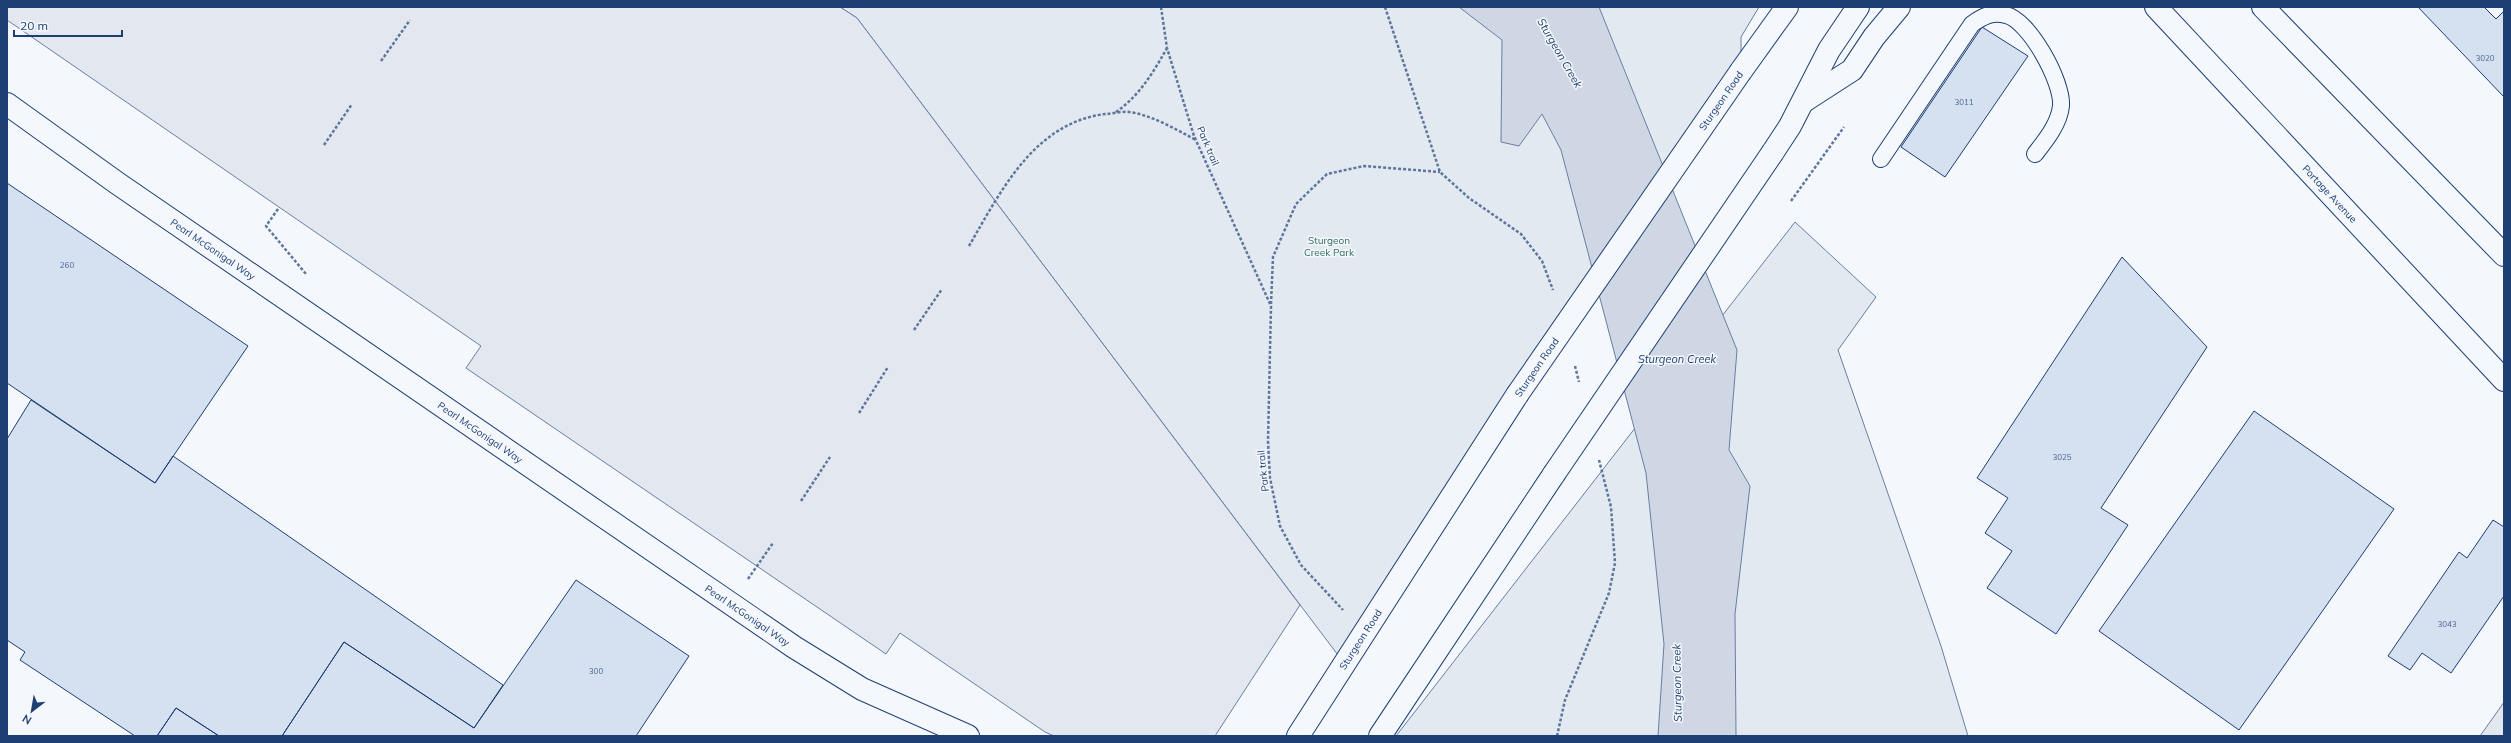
<svg xmlns="http://www.w3.org/2000/svg" width="2511" height="743" font-family="Mulish,sans-serif">
<style>
.green{fill:#e3e9f0;stroke:#687fa3}
.parking{fill:#e3e8f0;stroke:#687fa3}
.water{fill:#cfd7e4;stroke:#687fa3}
.building{fill:#d5e0f0;stroke:#1d3f73}
.lines{fill:none;stroke-linecap:round;stroke-linejoin:round}
.service-casing{stroke:#1d3f73;stroke-width:18}
.minor-casing{stroke:#1d3f73;stroke-width:24}
.secondary-casing{stroke:#1d3f73;stroke-width:24}
.trunk-casing{stroke:#1d3f73;stroke-width:24}
.path{stroke:#5e769c;stroke-width:2.5;stroke-dasharray:3 2;stroke-linecap:butt}
.service{stroke:#f4f7fb;stroke-width:16}
.minor{stroke:#f4f7fb;stroke-width:22}
.secondary{stroke:#f4f7fb;stroke-width:22}
.trunk{stroke:#f4f7fb;stroke-width:22}
.secondary-bridge-casing{stroke:#1d3f73;stroke-width:24;stroke-linecap:butt}
.secondary-bridge{stroke:#f4f7fb;stroke-width:22}
.labels{text-anchor:middle;dominant-baseline:central;stroke-width:3;stroke-linejoin:round;paint-order:stroke}
.number-label{font-size:8px;fill:#4b6792}
.street-label{font-size:10px;fill:#1d3f73;stroke:#f4f7fb}
.park-label{font-size:10px;fill:#2c6c60;stroke:#f4f7fb}
.water-label{font-size:11px;font-style:italic;fill:#1d3f73;stroke:#f4f7fb}
</style>
<rect width="100%" height="100%" fill="#f4f7fb"/>
<!-- green -->
<path class="green" d="M840,7H1759L1741,37V71L1344,663L857,18Z
M1795,222L1876,297L1838,350L1941,646L1968,736H1396Z"/>
<!-- parking -->
<path class="parking" d="M7,7H840L857,18L1300,605L1215,736H1054L1045,732L900,633L886,654L466,368L481,346L7,20Z
M2504,702V736H2480L2495,715Z"/>
<!-- water -->
<path class="water" d="M1459,7H1599L1737,350L1729,450L1750,486L1735,614L1736,736H1658L1664,644L1646,473L1561,150L1542,114L1519,146L1501,142L1502,40Z"/>
<!-- building -->
<path class="building" d="M2418,7H2484L2496,19L2504,11V97Z
M1982,27L2028,56L1945,177L1901,147Z
M7,183L248,346L155,483L7,383Z
M2122,257L2207,347L2101,508L2128,525L2056,634L1987,588L2012,551L1985,533L2008,498L1977,478Z
M31,400L155,483L173,456L503,685L474,728L344,642L282,736H219L176,708L157,736H135L20,660L25,652L7,640V439Z
M2254,411L2394,509L2239,730L2099,631Z
M2493,520L2504,527V596L2451,673L2422,653L2410,670L2388,656L2459,552L2467,558Z
M576,580L689,656L636,736H282L344,642L474,728Z
M176,708L219,736H157Z"/>
<g class="lines">
<!-- service casing -->
<g class="service-casing">
<path id="service" d="M1881,159L1972,24C1982,17 1992,11 2006,15C2029,20 2063,82 2061,106C2059,124 2046,140 2035,154"/>
</g>
<!-- minor casing -->
<g class="minor-casing">
<g id="minor">
<path id="s1" d="M7,104L117,183L794,647L862,689L968,736"/>
</g>
</g>
<!-- secondary casing -->
<g class="secondary-casing">
<g id="secondary">
<path d="M1741,71L1787,7"/>
<path d="M1773,152L1790,126L1829,50L1858,7"/>
<path id="s2" d="M1298,736L1517,395"/>
<path d="M1380,736L1554,474"/>
</g>
</g>
<!-- trunk casing -->
<g class="trunk-casing">
<g id="trunk">
<path id="s3" d="M2156,7L2504,380"/>
<path d="M2263,7L2504,255"/>
<path d="M1804,101L1852,70L1874,37L1899,7"/>
</g>
</g>
<!-- path -->
<path class="path" d="M1161,7L1167,48L1194,136L1271,306L1268,441L1270,478L1280,526L1301,565L1343,610
M1385,7L1440,172L1469,198L1521,234L1542,261L1553,290
M381,61L410,20
M1116,112C1139,96 1153,73 1167,48
M324,145L352,104
M1791,201L1844,127
M278,209L266,226L306,274
M969,246C1001,191 1034,123 1105,114C1112,114 1121,111 1129,112C1152,115 1175,129 1196,140
M1271,304L1273,257L1296,204L1327,174L1364,166L1440,172
M914,330L942,289
M1575,366L1579,382
M859,413L888,367
M801,501L830,457
M748,579L773,543
M1557,736L1565,700L1609,593L1615,563L1611,507L1599,460"/>
<!-- service -->
<use href="#service" class="service"/>
<!-- minor -->
<use href="#minor" class="minor"/>
<!-- secondary -->
<use href="#secondary" class="secondary"/>
<!-- trunk -->
<use href="#trunk" class="trunk"/>
<!-- secondary-bridge casing -->
<g class="secondary-bridge-casing">
<g id="secondary-bridge">
<path id="s4" d="M1517,395L1741,71"/>
<path d="M1554,474L1773,152"/>
</g>
</g>
<!-- secondary-bridge -->
<use href="#secondary-bridge" class="secondary-bridge"/>
</g>
<g class="labels">
<!-- number labels -->
<g class="number-label">
<text x="2485" y="58">3020</text>
<text x="1964" y="102">3011</text>
<text x="67" y="265">260</text>
<text x="2062" y="457">3025</text>
<text x="2447" y="624">3043</text>
<text x="596" y="671">300</text>
</g>
<!-- street labels -->
<g class="street-label">
<text stroke="none"><textPath href="#s4" startOffset="358">Sturgeon Road</textPath></text>
<text transform="translate(1208 146) rotate(67)">Park trail</text>
<text stroke="none"><textPath href="#s3" startOffset="255">Portage Avenue</textPath></text>
<text stroke="none"><textPath href="#s1" startOffset="252">Pearl McGonigal Way</textPath></text>
<text stroke="none"><textPath href="#s4" startOffset="34">Sturgeon Road</textPath></text>
<text stroke="none"><textPath href="#s1" startOffset="576">Pearl McGonigal Way</textPath></text>
<text transform="translate(1263 471) rotate(-96)">Park trail</text>
<text stroke="none"><textPath href="#s1" startOffset="900">Pearl McGonigal Way</textPath></text>
<text stroke="none"><textPath href="#s2" startOffset="115">Sturgeon Road</textPath></text>
</g>
<!-- park labels -->
<g class="park-label">
<text x="1329" y="240">Sturgeon<tspan x="1329" dy="12">Creek Park</tspan></text>
</g>
<!-- water labels -->
<g class="water-label">
<text transform="translate(1560 53) rotate(60)">Sturgeon Creek</text>
<text x="1677" y="359">Sturgeon Creek</text>
<text transform="translate(1677 683) rotate(-91)">Sturgeon Creek</text>
</g>
</g>
<!-- border -->
<rect width="2511" height="743" fill="none" stroke="#1d3f73" stroke-width="16"/>
<!-- north arrow -->
<g transform="translate(32 711) rotate(211)" stroke="#f4f7fb" stroke-width="3" paint-order="stroke">
<path d="M0-3L7 15L0 10L-7 15Z" fill="#1d3f73"/>
<text y="-6" font-size="11" font-weight="bold" text-anchor="middle" fill="#1d3f73">N</text>
</g>
<!-- scale -->
<path d="M14 30v6h108v-6" fill="none" stroke="#1d3f73" stroke-width="2"/>
<text x="20" y="30" font-size="12" fill="#1d3f73" stroke="#f4f7fb" stroke-width="3" paint-order="stroke">20 m</text>
</svg>
